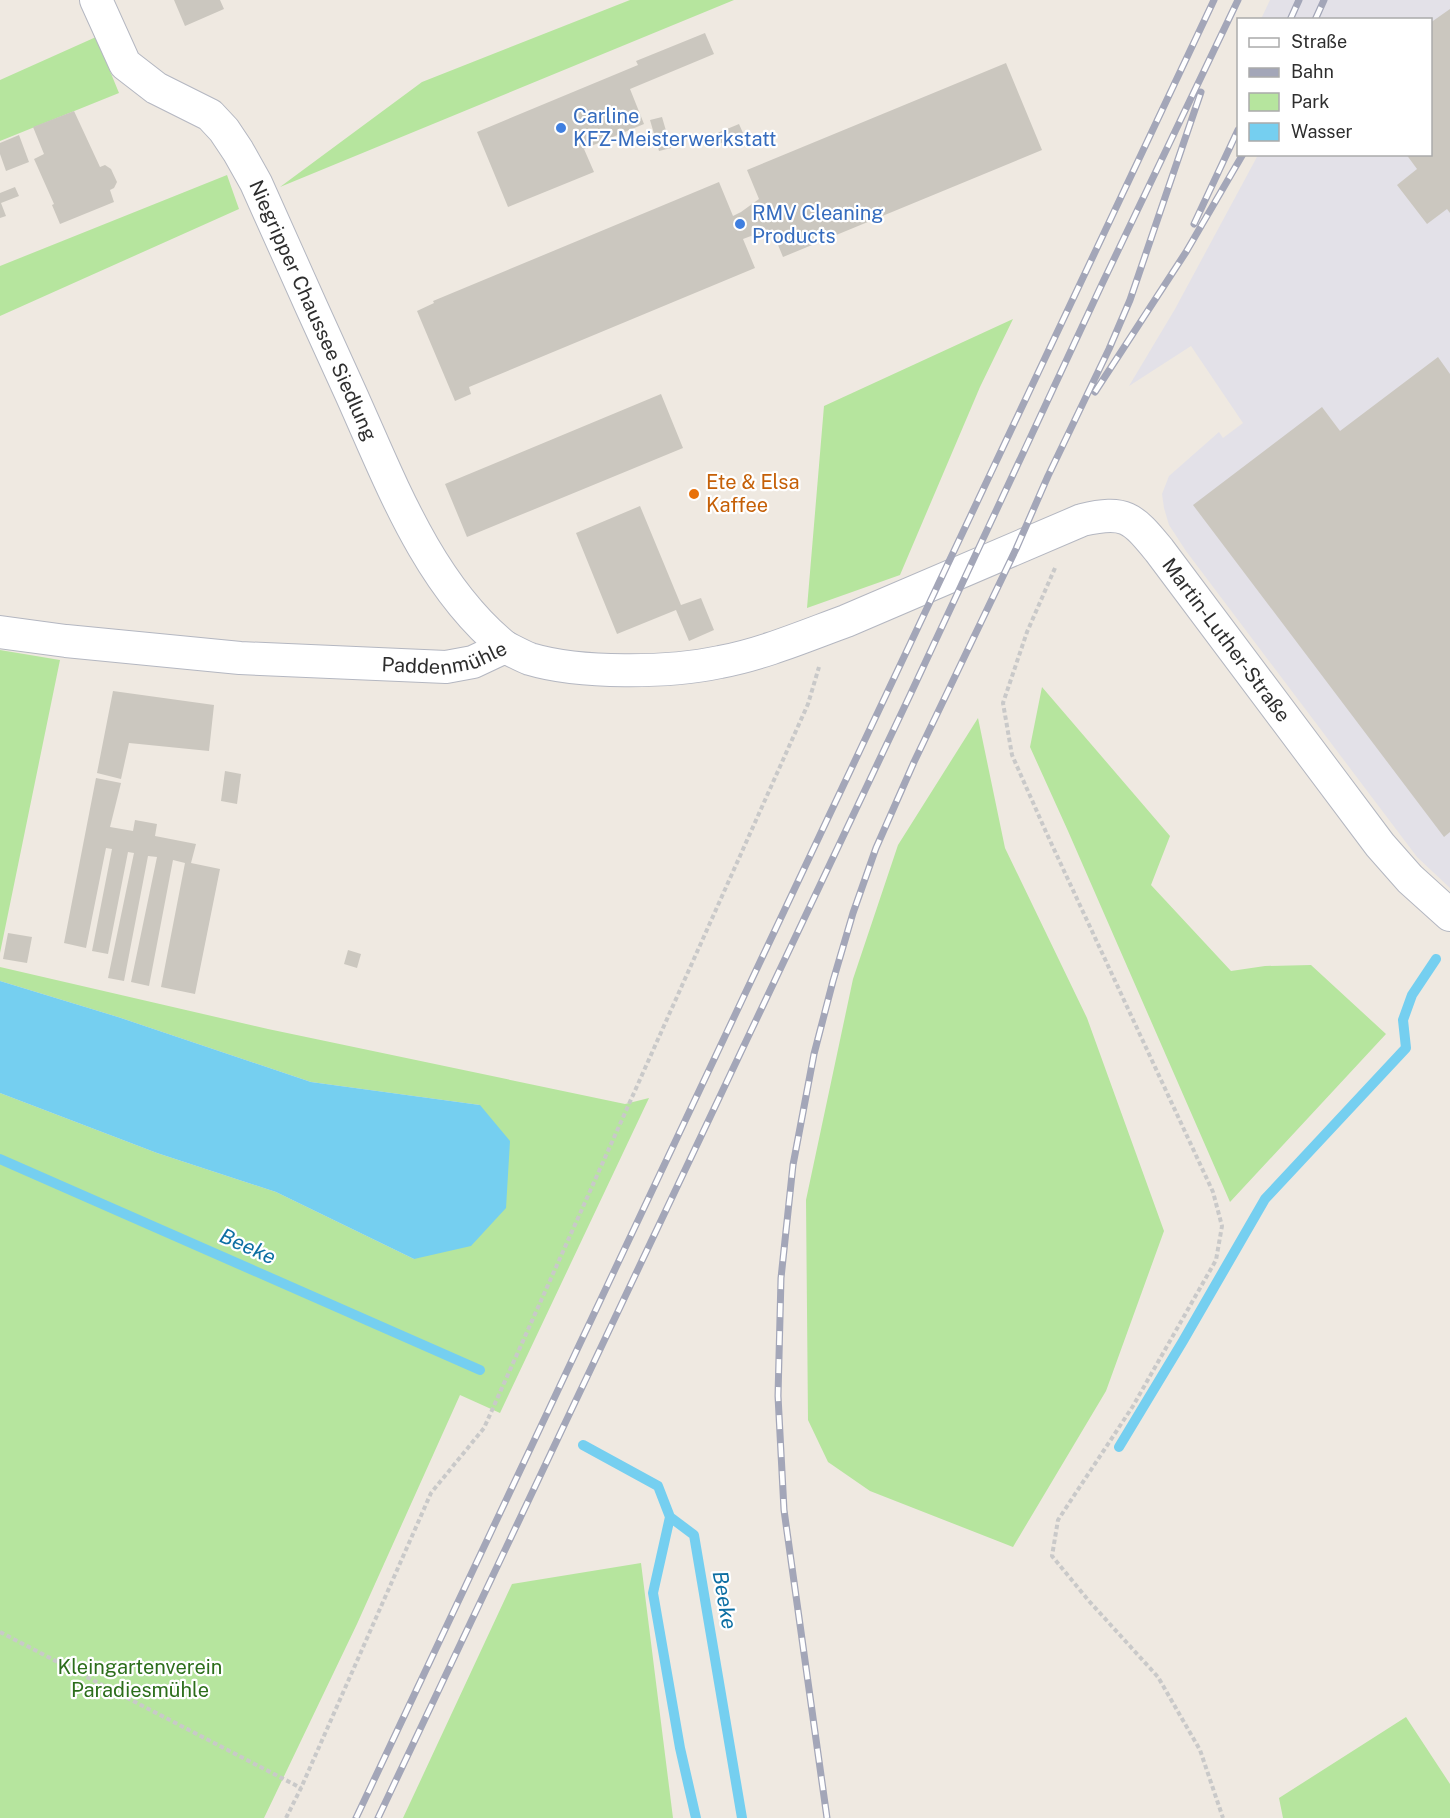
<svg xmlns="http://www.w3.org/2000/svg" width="1450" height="1818" font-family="'Public Sans',sans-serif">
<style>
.industrial{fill:#e3e1e8}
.green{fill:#b6e59e}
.water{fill:#75cff0}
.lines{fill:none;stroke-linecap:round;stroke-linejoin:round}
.stream{stroke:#75cff0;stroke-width:10}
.building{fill:#cbc7bf}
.street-casing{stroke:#b4b7c1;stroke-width:34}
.path{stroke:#c9c9c9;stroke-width:4;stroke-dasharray:4.5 3;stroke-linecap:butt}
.street{stroke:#fff;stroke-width:32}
.rail-casing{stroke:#a3a6b8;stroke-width:7}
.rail{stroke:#fff;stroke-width:4.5;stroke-dasharray:14;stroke-linecap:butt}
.shop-dot{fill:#3f7fe0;stroke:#fff;stroke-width:2}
.food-dot{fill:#e8710a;stroke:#fff;stroke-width:2}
.labels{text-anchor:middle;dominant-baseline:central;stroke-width:4.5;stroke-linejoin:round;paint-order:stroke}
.shop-label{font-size:20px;fill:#366cbe;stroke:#fff;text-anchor:start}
.street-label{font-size:20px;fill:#2e2e2e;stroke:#fff}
.food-label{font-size:20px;fill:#c56008;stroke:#fff;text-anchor:start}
.park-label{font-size:20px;fill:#2c6e1b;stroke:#fff}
.water-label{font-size:21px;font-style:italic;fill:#0d6fa3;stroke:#fff}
</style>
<rect width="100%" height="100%" fill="#efe9e1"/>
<!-- industrial -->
<path class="industrial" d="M1270,0H1450V888L1417,857L1186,551L1169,525L1164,508L1162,494L1169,476L1219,432L1223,438L1243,423L1191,346L1129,386L1175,309L1258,155L1430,154V20L1261,19Z"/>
<!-- green -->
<path class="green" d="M630,0H734L280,187L422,82Z
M96,37L119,93L0,141V80Z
M227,175L239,209L0,316V266Z
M1013,319L980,387L900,575L807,608L824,406Z
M0,650L60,660L0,953Z
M1042,687L1170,836L1151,885L1231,971L1265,966L1311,965L1386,1034L1230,1202L1068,831L1030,747Z
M978,718L1005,848L1087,1018L1164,1231L1106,1391L1013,1547L870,1491L828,1462L808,1420L806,1200L853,979L898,845Z
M0,967L268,1029L625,1104L649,1098L500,1413L460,1395L357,1624L264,1818H0V1093L157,1153L276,1192L414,1259L480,1105L311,1082L118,1017L0,981Z
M641,1563L673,1818H403L512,1584Z
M1406,1717L1450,1784V1818H1283L1279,1798Z"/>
<!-- water -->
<path class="water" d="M0,981L118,1017L311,1082L480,1105L510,1141L506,1208L471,1246L414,1259L276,1192L157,1153L0,1093Z"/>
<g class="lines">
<!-- stream -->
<path class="stream" d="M0,1159L480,1370
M583,1445L658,1486L670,1517L694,1535L742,1818
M1119,1447L1183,1341L1265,1199L1406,1048L1403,1020L1412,995L1436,959
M670,1517L653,1593L680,1748L696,1818"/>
</g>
<!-- building -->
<path class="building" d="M174,0H220L224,9L185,26Z
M1450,9V213L1447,209L1427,224L1397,185L1417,169L1406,154H1430V23Z
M705,33L714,54L630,89L644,124L584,149L594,172L508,207L477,132L638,65L636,61Z
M1006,63L1042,150L783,257L773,233L751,236L743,239L755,268L469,387L471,394L455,401L417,311L434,303L433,301L719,182L733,216L741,212L759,199L747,170Z
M74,111L100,167L105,165L111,169L117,182L114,188L110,190L114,202L60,224L52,205L54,204L34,159L44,154L33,127Z
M662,117L671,148L659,151L650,120Z
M739,124L743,133L719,144L715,134Z
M19,135L29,162L6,171L0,154V143Z
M15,187L19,196L1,203L6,216L0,218V193Z
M1438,357L1450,374V832L1444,837L1193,505L1322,407L1340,431Z
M661,394L683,448L467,537L445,484Z
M640,506L681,605L701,598L714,630L689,641L676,610L617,634L576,533Z
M113,691L214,705L209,751L129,743L121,779L97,773Z
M225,771L241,774L237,804L221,801Z
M96,778L121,783L110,827L133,831L135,820L157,824L155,836L196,844L191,863L220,869L195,994L161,987L185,863L173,860L149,986L131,982L157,857L148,856L124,981L108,978L134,853L128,852L108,954L92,951L112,849L106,848L86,948L64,943Z
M8,933L32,937L27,963L3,959Z
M348,950L361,954L357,968L344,964Z"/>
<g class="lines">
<!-- street casing -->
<g class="street-casing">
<g id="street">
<path id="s1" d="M96,0L125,64L156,88L210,115L224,130L238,151L256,183C287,253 319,324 351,394C391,483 428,584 505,647"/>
<path id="s2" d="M0,632L66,641L240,658L446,667L473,662L505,647C513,651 522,656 530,659C580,674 669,673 720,662C763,654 805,636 846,621L1082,520C1125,510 1132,517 1159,550L1380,845L1410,879L1450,915"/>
</g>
</g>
<!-- path -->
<path class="path" d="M1055,568L1027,632L1003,703L1012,755L1046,832L1213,1192L1222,1226L1216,1260L1133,1406L1058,1520L1052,1556L1089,1601L1158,1677L1200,1750L1223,1818
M0,1632L301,1788
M286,1818L301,1788L431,1493L484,1428L808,704L819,667"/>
<!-- street -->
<use href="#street" class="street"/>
<!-- rail casing -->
<g class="rail-casing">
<path id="rail" d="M1290,20L1299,0
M1315,20L1324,0
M1194,224L1238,130
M1095,392L1186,252L1243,154
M356,1818L1214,0
M378,1818L911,693L1102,284L1238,0
M827,1818L784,1510L778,1396L781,1278L793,1165L814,1054L833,981L853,913L876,848L914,762L1016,549L1048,476L1109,349L1130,300L1201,92"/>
</g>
<!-- rail -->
<use href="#rail" class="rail"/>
</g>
<!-- markers -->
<g class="shop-dot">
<circle cx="561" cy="128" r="6"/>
<circle cx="740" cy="224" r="6"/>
</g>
<circle class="food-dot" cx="694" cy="494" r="6"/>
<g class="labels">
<!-- shop labels -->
<g class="shop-label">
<text x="573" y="116">Carline<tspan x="573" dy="23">KFZ-Meisterwerkstatt</tspan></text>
<text x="752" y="213">RMV Cleaning<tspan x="752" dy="23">Products</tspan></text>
</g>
<!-- street labels -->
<g class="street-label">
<text stroke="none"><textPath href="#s1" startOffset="392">Niegripper Chaussee Siedlung</textPath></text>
<text stroke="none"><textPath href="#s2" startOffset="1322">Martin-Luther-Straße</textPath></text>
<text stroke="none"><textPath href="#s2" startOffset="447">Paddenmühle</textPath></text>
</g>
<!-- food labels -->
<g class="food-label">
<text x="706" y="482">Ete &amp; Elsa<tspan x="706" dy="23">Kaffee</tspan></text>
</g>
<!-- park labels -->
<g class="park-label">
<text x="140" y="1667">Kleingartenverein<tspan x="140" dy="23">Paradiesmühle</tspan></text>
</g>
<!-- water labels -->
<g class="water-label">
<text transform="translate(248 1246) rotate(24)">Beeke</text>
<text transform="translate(725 1600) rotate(80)">Beeke</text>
</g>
</g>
<!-- legend -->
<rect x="1237" y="18" width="195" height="138" fill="#ffffff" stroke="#ababab" stroke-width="1.5"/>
<rect x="1249" y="38" width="30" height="9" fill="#ffffff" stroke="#ababab" stroke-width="1.5"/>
<text x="1291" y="48" font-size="18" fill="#2e2e2e">Straße</text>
<rect x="1249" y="68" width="30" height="9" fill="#a3a6b8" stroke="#ababab" stroke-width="1.5"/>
<text x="1291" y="78" font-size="18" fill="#2e2e2e">Bahn</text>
<rect x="1249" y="93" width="30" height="18" fill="#b6e59e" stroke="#ababab" stroke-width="1.5"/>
<text x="1291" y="108" font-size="18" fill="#2e2e2e">Park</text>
<rect x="1249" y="123" width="30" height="18" fill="#75cff0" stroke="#ababab" stroke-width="1.5"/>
<text x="1291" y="138" font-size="18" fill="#2e2e2e">Wasser</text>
</svg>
